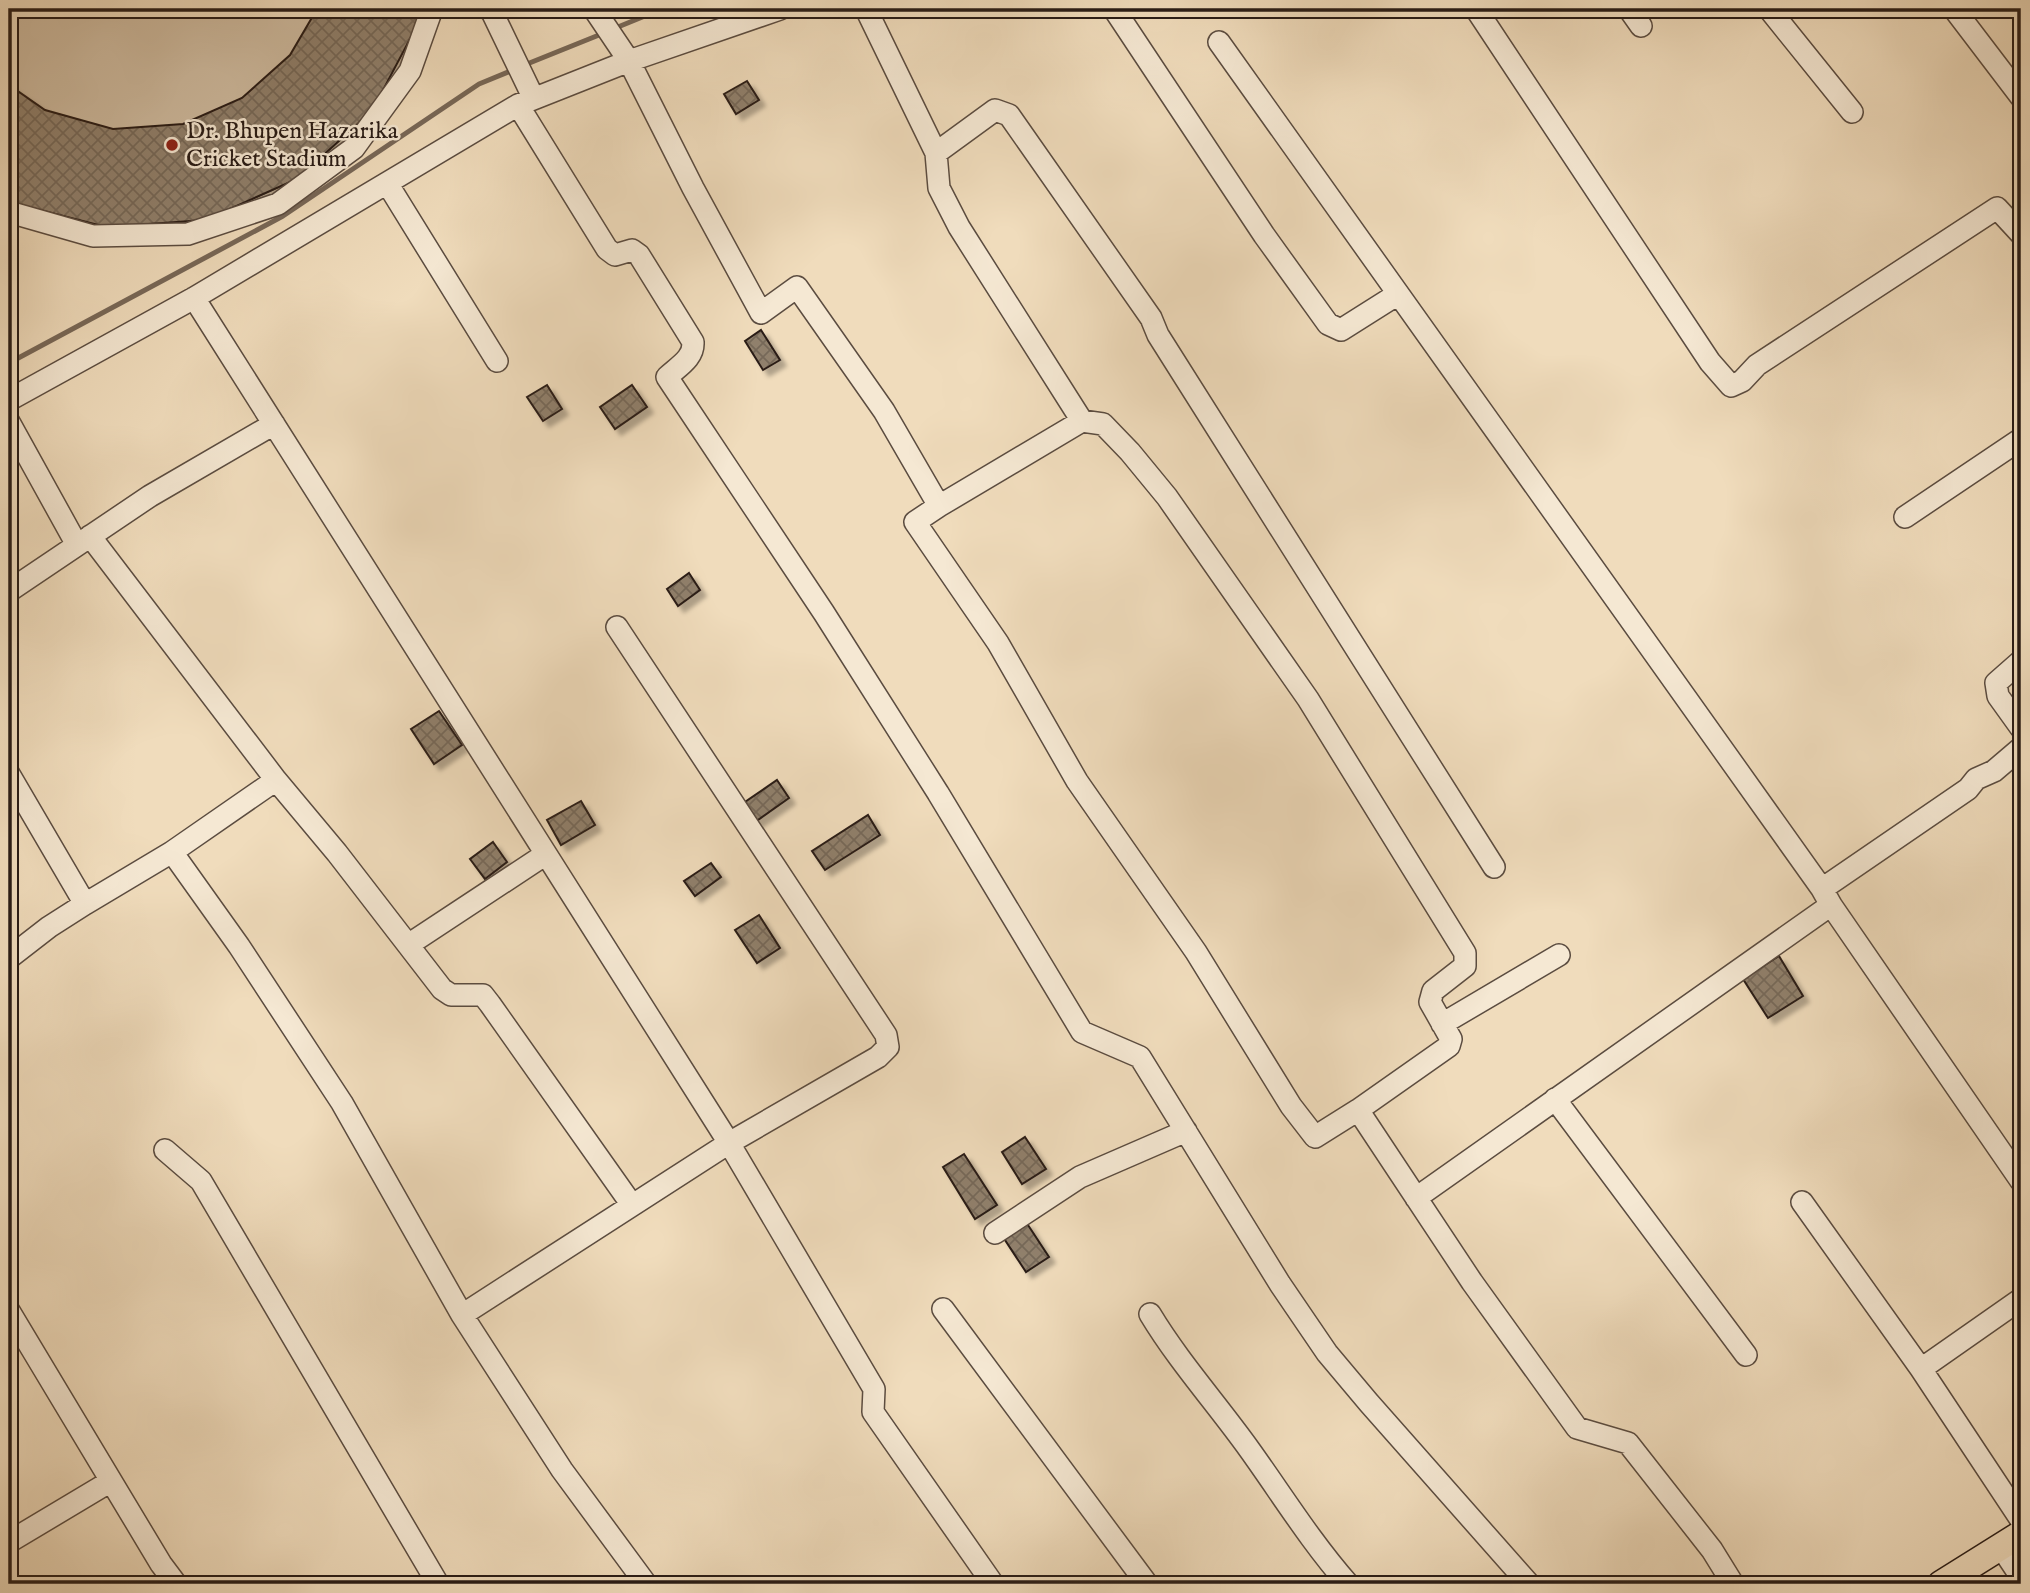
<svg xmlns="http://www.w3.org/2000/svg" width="2030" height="1593" font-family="'IM FELL English',serif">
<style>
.garden{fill:#cebba0;stroke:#7c6c5b;stroke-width:2}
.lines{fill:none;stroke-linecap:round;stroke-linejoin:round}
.stream{stroke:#786858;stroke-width:5}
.building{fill:url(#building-cross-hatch);stroke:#291c16;stroke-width:2;filter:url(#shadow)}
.minor-casing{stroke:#5b4c40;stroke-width:24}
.major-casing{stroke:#291c16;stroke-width:29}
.minor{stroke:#f5e8d3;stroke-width:21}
.major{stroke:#f0dcbc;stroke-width:26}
.poi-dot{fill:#8f2418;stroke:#f5e8d3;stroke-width:2.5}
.labels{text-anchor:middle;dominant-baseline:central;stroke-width:5;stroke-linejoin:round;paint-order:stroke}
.poi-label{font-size:24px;fill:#291c16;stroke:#f5e8d3;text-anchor:start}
</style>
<defs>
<pattern id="building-cross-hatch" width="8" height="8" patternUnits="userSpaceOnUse" patternTransform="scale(1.75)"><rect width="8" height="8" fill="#90806c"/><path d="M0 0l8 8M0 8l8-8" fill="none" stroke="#766858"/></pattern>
<filter id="shadow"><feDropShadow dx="6" dy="6" stdDeviation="2" flood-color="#0004"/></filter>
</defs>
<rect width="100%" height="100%" fill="#f0dcbc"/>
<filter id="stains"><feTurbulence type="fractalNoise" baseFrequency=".00286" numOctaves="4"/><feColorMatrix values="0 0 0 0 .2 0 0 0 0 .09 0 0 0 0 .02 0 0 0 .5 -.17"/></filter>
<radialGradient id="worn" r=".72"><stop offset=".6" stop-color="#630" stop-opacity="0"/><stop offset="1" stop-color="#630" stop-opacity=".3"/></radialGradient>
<!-- garden -->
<path class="garden" d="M9,9H421L372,111L297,179L205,220L106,227L9,202Z"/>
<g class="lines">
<!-- stream -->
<path class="stream" d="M613,29L662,9
M522,66L604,33
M9,363L283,216L479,84L513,70"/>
</g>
<!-- building -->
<path class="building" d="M317,9H421L419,22L372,111L297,179L205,220L106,227L9,202V85L45,110L113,129L183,124L242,98L290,55Z
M747,81L759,100L736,114L724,94Z
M761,330L780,360L763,370L745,341Z
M547,385L562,409L543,421L527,397Z
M632,385L647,407L615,429L600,407Z
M689,573L700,590L678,606L667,589Z
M439,711L462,745L434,764L411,729Z
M777,780L789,798L755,822L742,804Z
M581,801L595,825L561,845L547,820Z
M868,815L880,835L825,870L812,851Z
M493,842L507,862L485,879L470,859Z
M711,863L721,877L695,896L684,881Z
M759,915L780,948L757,963L735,930Z
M1779,956L1803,996L1768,1018L1743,979Z
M1025,1137L1046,1169L1022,1184L1002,1152Z
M964,1154L997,1205L975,1219L943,1167Z
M1026,1222L1049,1257L1026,1272L1003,1237Z"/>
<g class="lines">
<!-- minor casing -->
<g class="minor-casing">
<path id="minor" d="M488,9L491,10L533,97
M594,9L629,61L693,188L761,313L797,287L884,411L939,506L915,522L998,643L1077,781L1196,952L1291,1106L1315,1137L1358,1110L1472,1282L1577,1428L1628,1443L1712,1550L1733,1584
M866,9L936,153L939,188L959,227L1082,421L939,506
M1114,9L1264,235L1328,324L1341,330L1398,294
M1476,9L1710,362L1731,386L1742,381L1757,365L1997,208L2021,234
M1629,9L1641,26
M1769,9L1852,112
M1954,9L2021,97
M1219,42L1822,889L1831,905L1416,1198
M518,105L607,249L615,255L632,250L639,255L693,342C694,358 679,366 667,377L824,613L938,793L1082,1032L1140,1057L1280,1284L1327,1353L1369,1403L1529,1584
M936,153L995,110L1009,115L1151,318L1158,335L1494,867
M387,183L497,361
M9,212L93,236L188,234L278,204L354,148L410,71L432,9
M194,298L729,1143L874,1389L873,1412L993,1584
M9,400L194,298L518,105L629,61L780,9
M1082,421L1103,424L1130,452L1167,497L1308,699L1465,953V966L1433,991L1430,1002L1451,1039L1449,1046L1358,1110
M9,422L77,545
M1905,517L2021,439
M90,536L276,780L172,852L239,946L342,1103L462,1315L562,1470L646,1584
M9,591L150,496L274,424
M2021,661L1996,683L1998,696L2021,728
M9,774L85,904L172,852
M276,780L337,853L442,989L451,995H483L490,1004L632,1205
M1822,889L1968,789L1976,779L1994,771L2021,748
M1831,905L2021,1181
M408,945L546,854
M9,958L49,927L85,904
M1442,1024L1559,955
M1555,1099L1746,1355
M165,1150L201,1181L438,1584
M1802,1202L1921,1369L2021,1520
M995,1233L1080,1177L1186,1131
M943,1309L1147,1584
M9,1311L161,1564L176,1584
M1150,1314C1179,1362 1216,1403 1249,1449C1282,1495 1311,1542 1348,1584
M462,1315L729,1143L878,1057L888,1047L886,1035L617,627
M1921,1369L2021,1299
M9,1542L111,1481
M2001,1547L2021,1577"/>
</g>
<!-- major casing -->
<g class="major-casing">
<path id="major" d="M1941,1584L2021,1534"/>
</g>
<!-- minor -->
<use href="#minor" class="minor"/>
<!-- major -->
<use href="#major" class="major"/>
</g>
<!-- markers -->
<circle class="poi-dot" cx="172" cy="145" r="7"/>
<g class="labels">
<!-- poi labels -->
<g class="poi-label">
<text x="186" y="131">Dr. Bhupen Hazarika<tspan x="186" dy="28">Cricket Stadium</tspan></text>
</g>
</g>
<!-- margin -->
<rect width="2030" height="1593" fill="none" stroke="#f0dcbc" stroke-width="35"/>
<rect x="10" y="10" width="2009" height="1572" fill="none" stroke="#291c16" stroke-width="3.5"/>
<rect x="18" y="18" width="1995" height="1558" fill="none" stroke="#291c16" stroke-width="2"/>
<rect width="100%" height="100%" filter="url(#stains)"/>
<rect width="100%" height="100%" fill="url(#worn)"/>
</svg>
